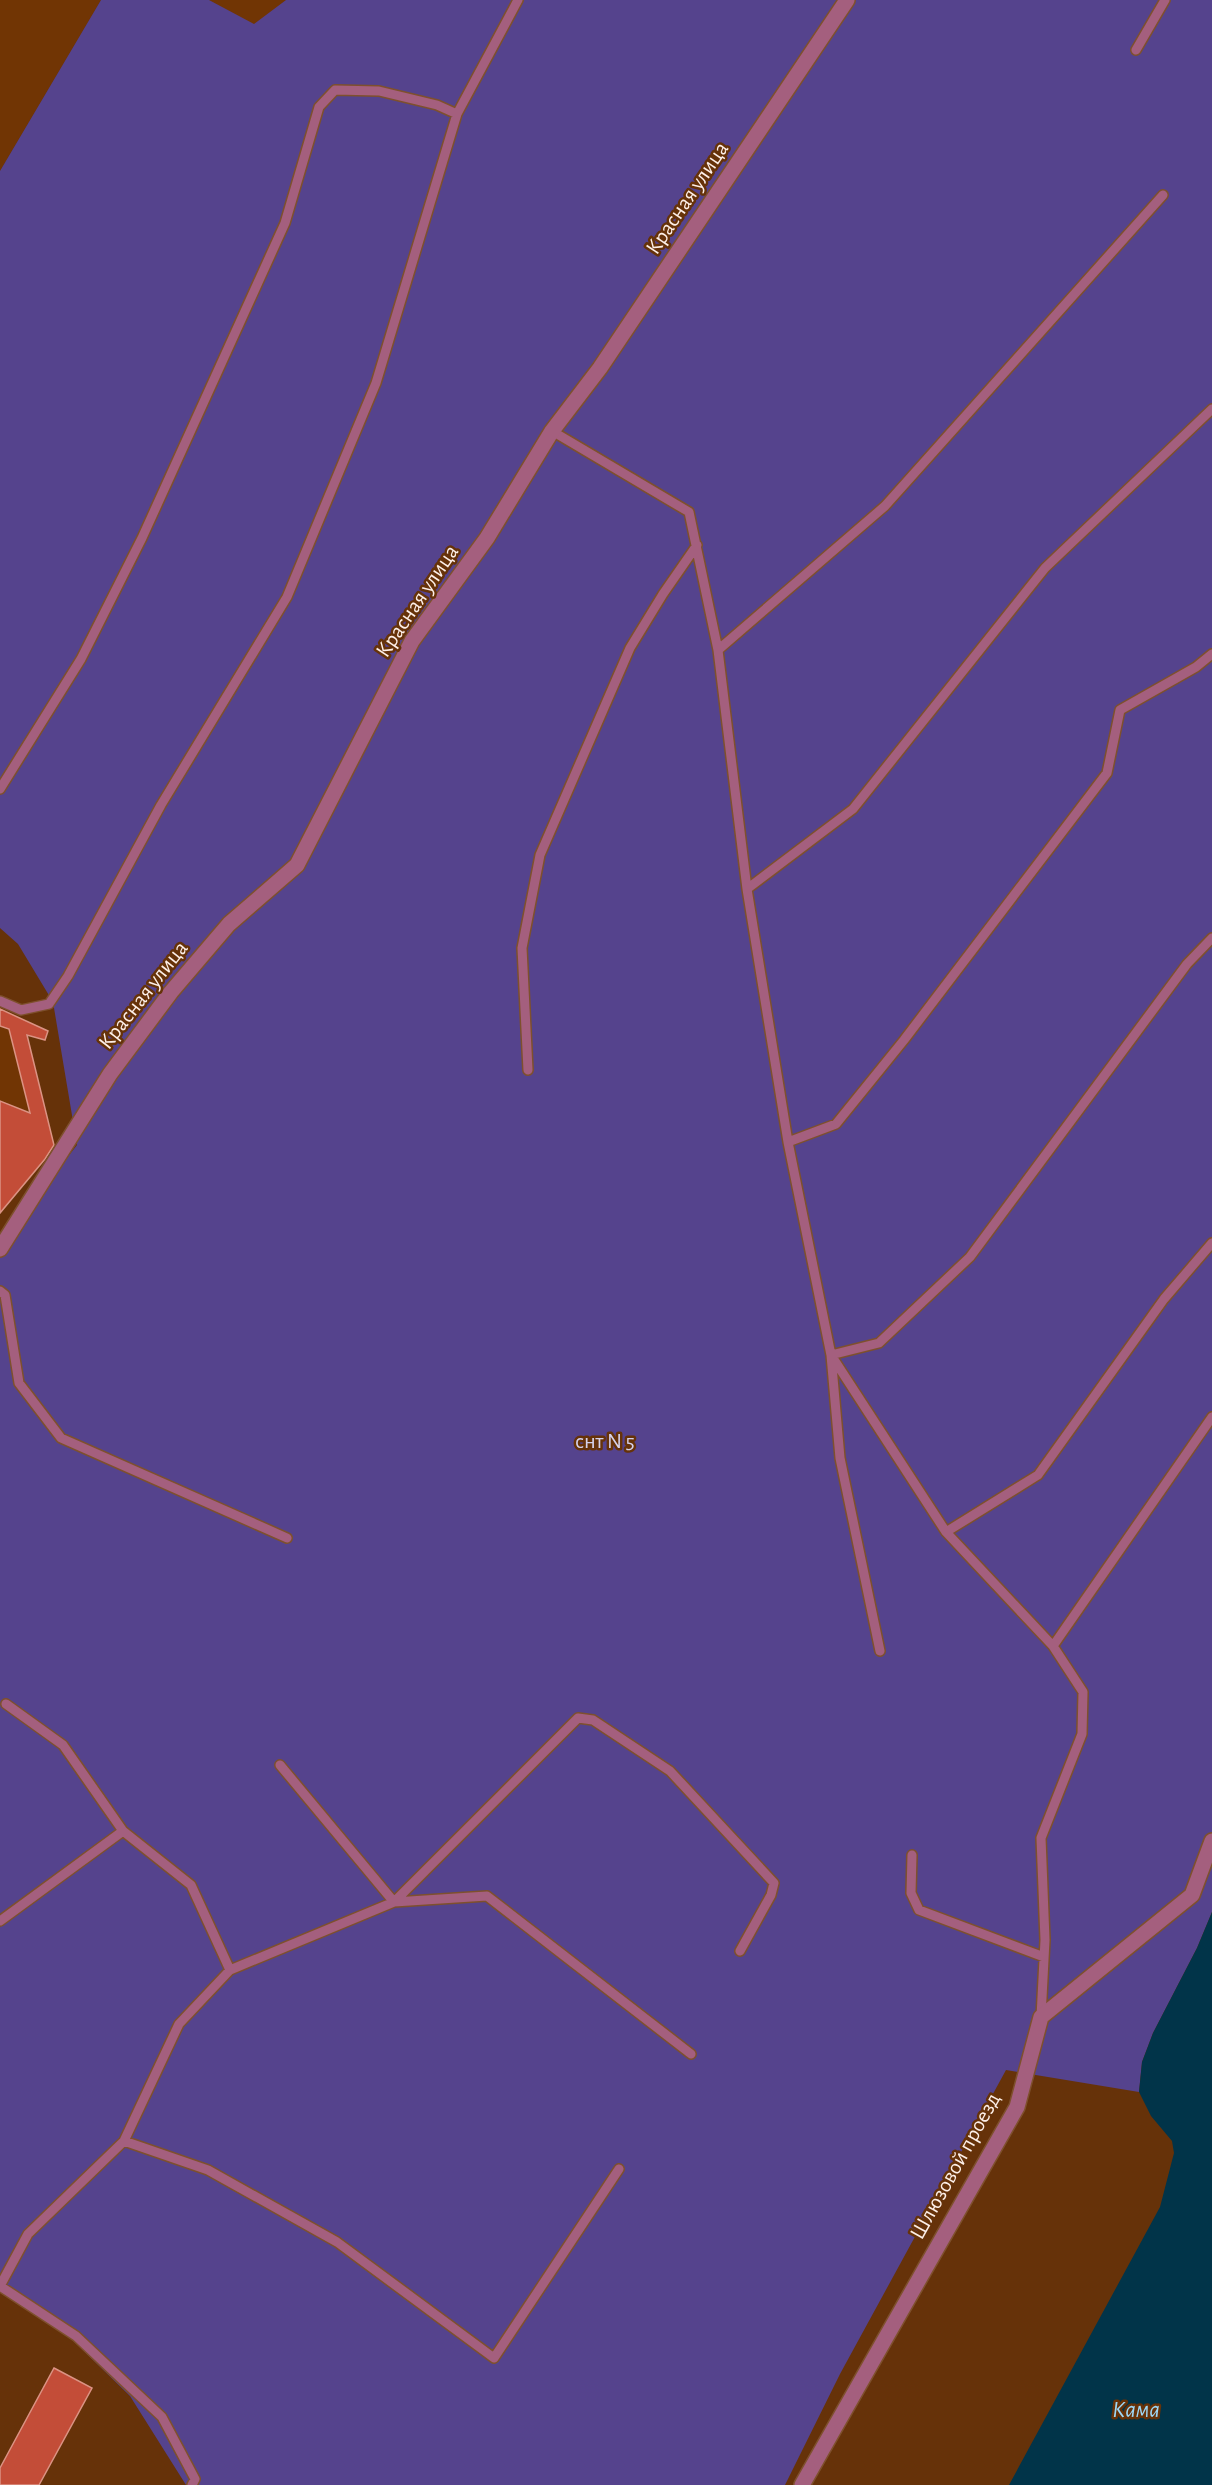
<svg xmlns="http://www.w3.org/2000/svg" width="1212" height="2485" font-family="'Alegreya Sans',sans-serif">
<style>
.built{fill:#713504}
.green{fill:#55438d}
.water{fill:#013449}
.building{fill:#c34d38;stroke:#db9384;stroke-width:1.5}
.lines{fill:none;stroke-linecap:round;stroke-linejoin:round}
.service-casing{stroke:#7e502d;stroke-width:12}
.minor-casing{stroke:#7e502d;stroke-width:18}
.service{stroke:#a45f7e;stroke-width:9}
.minor{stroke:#a45f7e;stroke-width:15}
.labels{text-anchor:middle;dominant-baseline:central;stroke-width:5;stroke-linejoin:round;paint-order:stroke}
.street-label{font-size:22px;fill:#fdefe8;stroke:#663209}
.park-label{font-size:22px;fill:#d5d1ec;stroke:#663209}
.water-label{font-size:24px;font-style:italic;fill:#9dd8f7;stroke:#663209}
</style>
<rect width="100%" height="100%" fill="#663209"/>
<!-- built -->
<path class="built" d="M0,0H101L0,171Z
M209,0H286L254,25Z
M0,1009L24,1020L54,1148L0,1213Z"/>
<!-- green -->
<path class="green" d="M101,0H209L254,24L286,0H1212V1912L1197,1948L1153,2033L1142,2062L1139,2092L1006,2070L840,2374L785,2485H186L130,2396L50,2318L0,2288V1244L77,1145L53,1002L18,944L0,928V171Z"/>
<!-- water -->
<path class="water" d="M1212,1912V2485H1009L1160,2207L1174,2153L1172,2141L1151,2116L1139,2092L1142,2062L1153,2033L1197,1948Z"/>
<!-- building -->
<path class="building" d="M0,1009L48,1031L45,1040L27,1035L54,1145L45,1159L0,1213V1101L30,1113L9,1029L0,1026Z
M54,2368L92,2388L39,2485H0V2468Z"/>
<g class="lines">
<!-- service casing -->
<g class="service-casing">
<path id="service" d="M1136,50L1165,0
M552,431L689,512L718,650L747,889L788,1142L831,1355L946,1532L1053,1646L1083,1692L1082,1734L1041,1838L1045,1940L1041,2017
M718,650L885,506L1163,195
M0,789L81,659L142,538L285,223L319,107L335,90L379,91L437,105L457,114
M747,889L853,809L1045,568L1212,409
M0,1001L21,1010L49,1004L68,976L161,805L287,597L376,383L457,114L518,0
M528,1070L522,948L540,855L630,648L663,594L697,545
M788,1142L836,1124L904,1040L1107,773L1120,710L1196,667L1212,654
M0,1291L5,1295L19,1383L61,1438L287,1538
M946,1532L1038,1475L1164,1299L1212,1243
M1053,1646L1212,1417
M880,1651L840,1458L831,1355L879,1343L970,1257L1187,964L1212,938
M6,1704L63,1745L123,1831L191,1885L230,1970
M280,1765L394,1902L578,1718L593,1720L670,1771L774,1883L771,1895L740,1951
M912,1855L911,1893L919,1910L1044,1957
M0,1921L123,1831
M124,2141L208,2170L337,2242L494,2358L619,2169
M192,2485L195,2479L162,2417L76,2336L0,2286L28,2234L124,2141L179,2024L230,1970L394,1902L487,1896L691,2054"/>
</g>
<!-- minor casing -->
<g class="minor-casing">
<path id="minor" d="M0,1249L110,1074L171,992L229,924L297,865L412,641L487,538L552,431L600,368L847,0
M802,2485L1017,2107L1041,2017L1192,1895L1212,1841"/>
</g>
<!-- service -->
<use href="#service" class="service"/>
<!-- minor -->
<use href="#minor" class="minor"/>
</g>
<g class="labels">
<!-- street labels -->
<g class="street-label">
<text transform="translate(687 198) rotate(-56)">Красная улица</text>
<text transform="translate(417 601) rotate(-56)">Красная улица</text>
<text transform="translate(143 995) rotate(-52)">Красная улица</text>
<text transform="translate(955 2166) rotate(-61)">Шлюзовой проезд</text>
</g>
<!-- park labels -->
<g class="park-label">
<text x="605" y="1441">снт N 5</text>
</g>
<!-- water labels -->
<g class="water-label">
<text x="1136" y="2410">Кама</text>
</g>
</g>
</svg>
